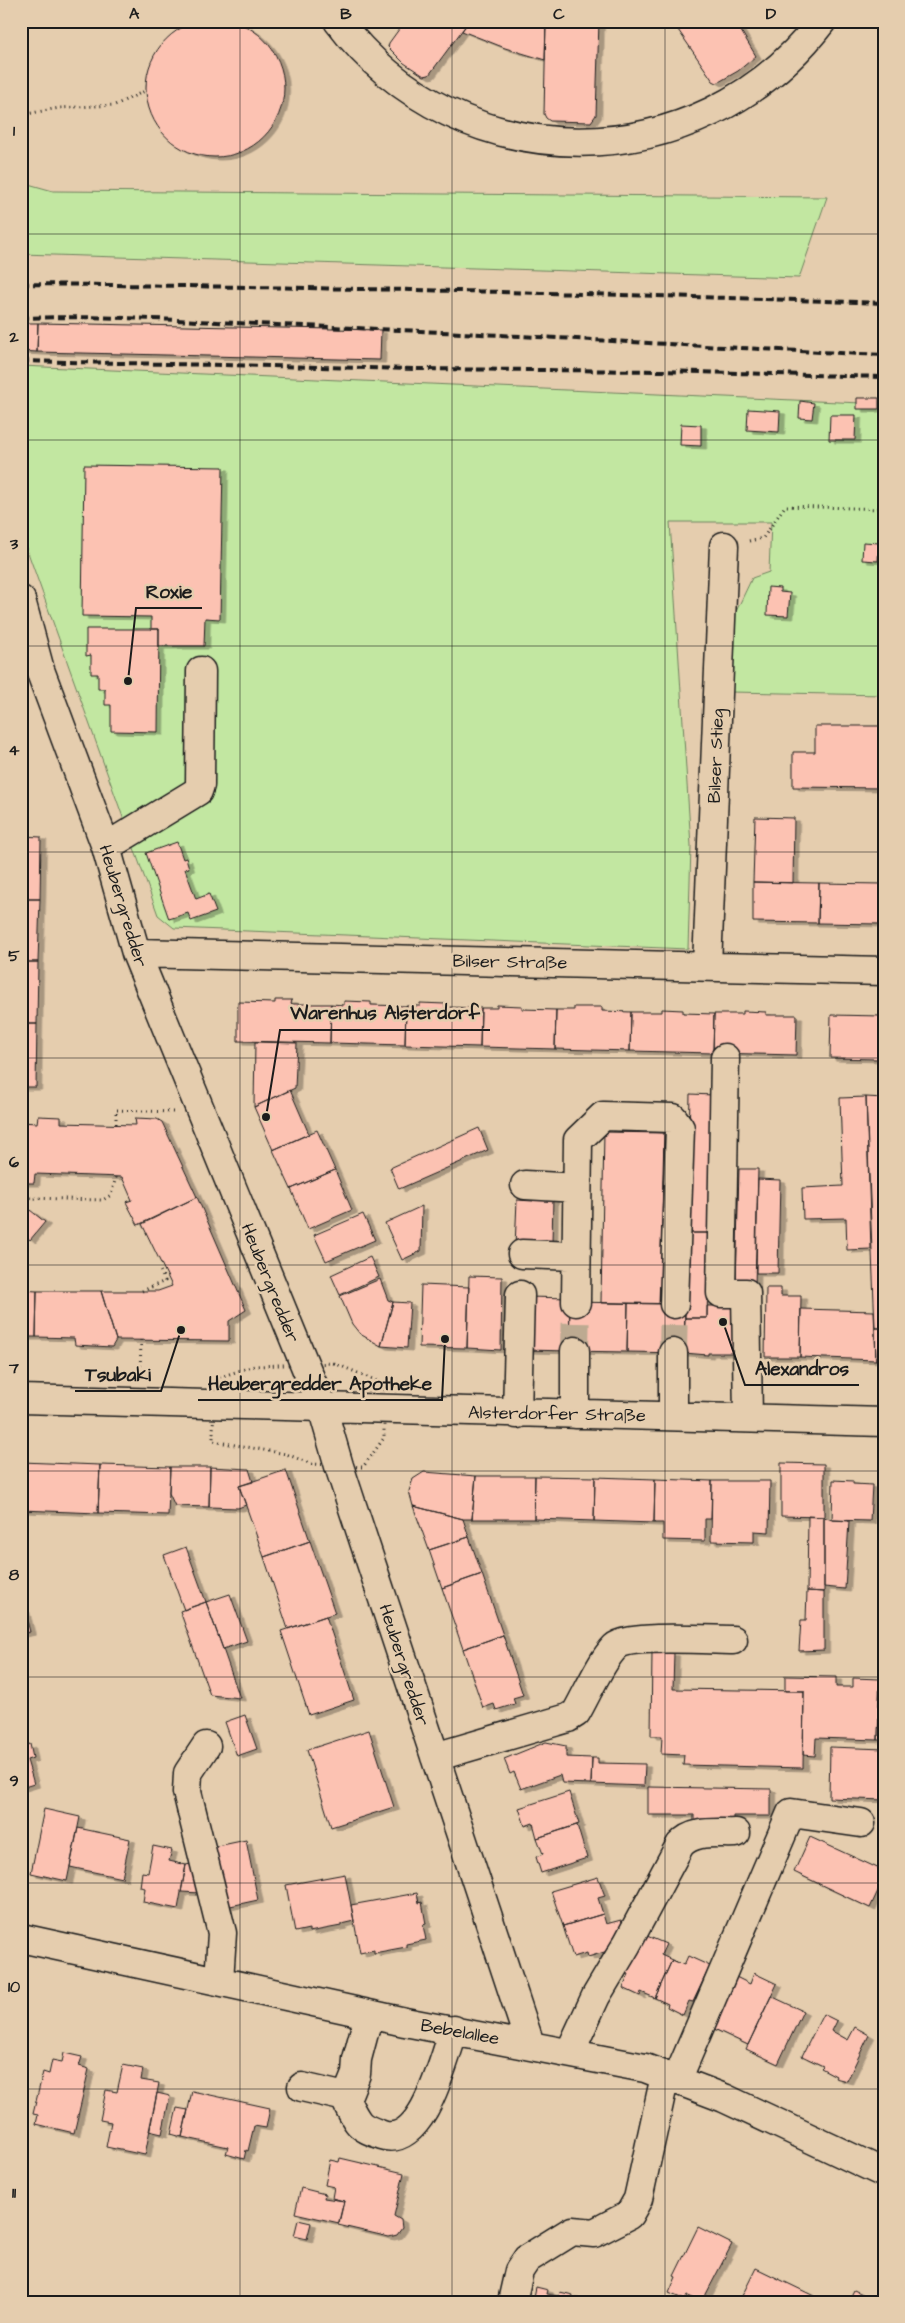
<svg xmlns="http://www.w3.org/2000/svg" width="905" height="2323" font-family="'Architects Daughter',sans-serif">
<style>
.green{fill:#c2e7a1;stroke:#6f825e}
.building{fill:#fcc2b2;stroke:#1c1c1c;filter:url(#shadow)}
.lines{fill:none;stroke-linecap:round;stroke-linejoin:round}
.minor-tunnel{stroke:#bdaa91;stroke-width:28;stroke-dasharray:28 14;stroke-linecap:butt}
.minor-casing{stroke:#1c1c1c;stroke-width:31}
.path{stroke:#1c1c1c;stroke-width:3;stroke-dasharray:1 4;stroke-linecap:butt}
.minor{stroke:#e5cdae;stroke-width:28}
.rail{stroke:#1c1c1c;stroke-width:4;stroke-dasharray:8 4;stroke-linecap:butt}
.grid{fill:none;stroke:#1c1c1c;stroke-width:1;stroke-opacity:0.55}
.labels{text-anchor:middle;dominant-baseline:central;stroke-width:5;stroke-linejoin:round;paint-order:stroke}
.street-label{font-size:18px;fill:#1c1c1c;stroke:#e5cdae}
.leader{fill:none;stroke:#1c1c1c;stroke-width:2}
.callout-dot{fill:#1c1c1c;stroke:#e5cdae;stroke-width:2}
.callout-label{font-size:19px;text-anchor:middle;font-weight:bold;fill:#1c1c1c;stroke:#e5cdae;stroke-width:5;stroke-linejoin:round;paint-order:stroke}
.neatline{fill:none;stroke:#1c1c1c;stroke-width:2}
.grid-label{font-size:16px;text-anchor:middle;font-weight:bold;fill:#1c1c1c}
</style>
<defs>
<filter id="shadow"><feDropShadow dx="5.5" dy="3" stdDeviation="0" flood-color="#0004"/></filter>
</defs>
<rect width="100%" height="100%" fill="#e5cdae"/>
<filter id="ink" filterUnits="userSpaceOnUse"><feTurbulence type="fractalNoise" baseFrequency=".02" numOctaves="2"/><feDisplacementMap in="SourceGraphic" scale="10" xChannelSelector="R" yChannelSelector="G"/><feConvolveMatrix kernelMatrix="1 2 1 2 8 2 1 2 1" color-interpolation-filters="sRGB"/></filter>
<g filter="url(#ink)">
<!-- green -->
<path class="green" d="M21,182L53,191L827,197L799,278L21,254Z
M21,366L884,404V695L731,692L733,618L752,578L769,572L771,522H670L691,846L688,949L174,928L158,915L21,533Z"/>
<!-- building -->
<path class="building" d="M146 88a69 69 0 1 1 138 0a69 69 0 1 1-138 0Z
M405,21H469L429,75L424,76L404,63L388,47L389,43Z
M469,21H546L545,60L505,48L462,31Z
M546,21H599L596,115L591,122L550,121L546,118L544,114Z
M672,21H735L756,56L738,71L717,83L713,81Z
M882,225H884V262H881Z
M21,323H38L37,352L21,351Z
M38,323L381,330L380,360L37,352Z
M857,398H879V409H857Z
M800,401L814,403L812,419L799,418Z
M748,409L780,411L779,432L747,430Z
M830,415H856L855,440H829Z
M681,424L701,425V446L680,445Z
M84,465L223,467L220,619L205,618L204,646H159V629H151V617L82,616Z
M863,542L879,543L878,561L862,560Z
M768,587L780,588V592L790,593L788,616L767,615Z
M86,629H159L158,732L111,731V705H105V689H98V674H91V655L86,656Z
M815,726H884V788L793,787V752H815Z
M755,817L794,818L793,883L753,882Z
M21,836L41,837L40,899H21Z
M177,842L183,859L186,858L189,868L185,869L196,899L209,894L216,912L191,921L188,913L169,919L146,853Z
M753,882L819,883L818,923L753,922Z
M819,883L882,884L881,924L818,923Z
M882,884H884V924H881Z
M21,899H40L38,962H21Z
M21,962H38L37,1024H21Z
M275,1000H292L291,1004H331L330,1043L238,1041V1002L275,1003Z
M344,1001L371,1002V1005L406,1006L405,1045L330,1043L331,1004L344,1005Z
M420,1003L445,1004V1007L481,1008L480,1047L405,1045L406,1006H420Z
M497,1005L522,1006V1009L556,1010L555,1049L480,1047L481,1008H497Z
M574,1007H602V1011L631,1012L630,1051L555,1049L556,1010H574Z
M662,1009L683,1010V1013L714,1014L713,1053L630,1051L631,1012H662Z
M743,1011L766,1012V1015H797L796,1055L713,1053L714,1014H743Z
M881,1013H884V1068H879V1059L830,1058L831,1015L881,1016Z
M21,1024H37L36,1087H21Z
M255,1042L297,1043L295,1088L254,1107Z
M290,1090L309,1134L273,1150L254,1107Z
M690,1094L713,1095L709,1233H687Z
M866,1097L884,1098V1328H875Z
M866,1097L871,1249L847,1250L846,1218L803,1219L802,1188L843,1186L840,1098Z
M38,1116L61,1117V1123L136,1125L135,1118L157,1119L162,1122L197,1197L138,1225L126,1202L132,1200L122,1177L35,1174L34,1183H21V1122L37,1123Z
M479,1128L488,1150L399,1189L390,1168Z
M317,1130L335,1170L291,1189L273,1150Z
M604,1132L664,1133L660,1304L601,1303Z
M739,1169H758L755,1286L736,1285Z
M335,1170L352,1210L308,1229L291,1189Z
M758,1179L780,1180L778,1273H756Z
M197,1197L246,1310L229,1321V1341L116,1340L101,1291H158L172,1286L142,1224Z
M533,1197L553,1198L552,1243L515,1247L517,1200L533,1201Z
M422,1206L421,1251L402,1260L385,1223Z
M30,1210L45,1222L30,1240L21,1232V1220Z
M363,1214L375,1240L326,1261L314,1235Z
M687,1233H709L707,1318H685Z
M370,1257L379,1277L340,1295L331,1275Z
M469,1276L502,1277L501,1350L467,1348Z
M380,1279L388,1300L393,1302L381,1346L360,1334L352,1324L340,1296Z
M421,1285L469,1287L467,1348L419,1347Z
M766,1288H781V1296H801L800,1357H765Z
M21,1290L37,1291L36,1337H21Z
M37,1291H101L116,1340L112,1347L75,1345L74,1338L36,1337Z
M528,1297L570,1298L569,1351L526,1350Z
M393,1302L410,1303L407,1348L381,1346Z
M570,1302L628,1303L627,1352L569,1351Z
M628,1303L685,1304L684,1353L627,1352Z
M707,1306H730L735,1311L737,1353H708V1355L684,1353L685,1318H707Z
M801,1309L874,1311L876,1360L800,1357Z
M875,1328H884V1360H876Z
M21,1462L100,1465L98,1513L21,1510Z
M781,1463L824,1464V1517L781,1516Z
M100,1465L170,1467L168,1515L98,1513Z
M170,1467H210L209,1507L175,1506L169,1493Z
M210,1467L249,1469L253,1482L239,1486L246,1505L238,1508L209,1507Z
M286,1470L310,1541L264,1557L239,1486Z
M424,1472L476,1476L472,1519H463L413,1506L409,1491L413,1479Z
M476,1476H535L534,1519H472Z
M535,1476L595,1477L594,1521L534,1519Z
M595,1477L655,1479L654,1523L594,1521Z
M655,1479L712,1481L711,1519H705V1541L663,1540V1523H654Z
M833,1480L853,1481V1484L872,1485L870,1521L832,1520Z
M712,1481H770L769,1532L754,1531V1542L711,1541Z
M413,1506L463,1519L469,1537L429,1550Z
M808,1516L824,1517V1592L807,1591Z
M824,1517L832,1520L849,1521L845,1589L824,1587Z
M884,1519V1740H878Z
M469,1537L482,1574L442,1588L429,1550Z
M310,1541L335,1613L288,1629L264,1557Z
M186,1547L206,1602L184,1610L164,1555Z
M482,1574L503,1635L463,1649L442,1588Z
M807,1591L824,1592V1650L799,1651L801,1620H806Z
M230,1594L247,1641L223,1649L206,1602Z
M206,1602L223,1649L240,1698L210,1695L180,1611Z
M24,1609L30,1632L21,1634V1610Z
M326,1616L354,1700L309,1715L281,1631Z
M503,1635L523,1695L513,1698L515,1704L496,1710L494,1704L483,1708L463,1649Z
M652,1652L674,1653L673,1689L804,1691L803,1768L683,1765L684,1755L661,1754L662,1736H651Z
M785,1676L836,1677V1687H853V1678L880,1679L878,1740L816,1738L815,1756L803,1755L804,1691H785Z
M245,1715L257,1749L237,1756L225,1722Z
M369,1730L394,1807L331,1827L307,1750Z
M546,1742L566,1746V1757L592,1758L591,1784L562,1783L560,1775L521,1789L514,1772L510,1774L504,1759Z
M30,1744L33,1758L27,1760L34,1784L21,1788V1747Z
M830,1747L884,1749V1800L829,1798Z
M592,1758H598V1763L645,1764L644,1786L591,1784Z
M648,1787L771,1789V1816H733V1824H694V1815H648Z
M569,1792L579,1824L537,1838L533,1823L525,1826L519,1808Z
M44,1809L80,1817L67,1881L31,1873Z
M577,1825L587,1858L541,1873L536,1857L543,1854L537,1838Z
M78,1828L130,1839L122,1878L70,1867Z
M810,1837L884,1871V1878L870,1908L794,1872Z
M246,1840L258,1900L221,1908L208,1848Z
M153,1846L172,1850L169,1861L186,1865L178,1909L143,1902L145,1888L140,1887L142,1872L148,1873Z
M884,1850V1862L879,1860Z
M195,1863L201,1893L181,1892L186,1865Z
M345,1874L354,1921L341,1924V1926L309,1932V1929L295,1932L286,1885Z
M598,1877L605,1896L598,1898L603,1914L563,1926L551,1891Z
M417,1893L419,1903L422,1902L426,1924L423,1925L426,1940L406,1944V1947L374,1953V1950L360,1953L351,1905Z
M603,1914L606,1924L621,1920L627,1934L611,1950L588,1957L587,1953L573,1957L563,1926Z
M647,1936L666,1944L661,1955L672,1960L655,1998L641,1992L640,1996L623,1988L629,1974L624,1972L631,1958Z
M688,1956L710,1966L693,2002L689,2001L683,2015L667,2007L668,2004L655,1998L672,1960L684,1965Z
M754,1973L777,1984L748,2045L708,2026L732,1975L750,1984Z
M771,1996L803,2011L778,2064L746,2049Z
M823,2014L837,2021L832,2031L848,2040L855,2027L869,2035L847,2081L835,2078L836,2076L821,2068L823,2066L802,2056Z
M64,2053L82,2057L79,2066L89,2069L74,2133L36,2124L38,2115L33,2114L43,2072L49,2074L52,2060L62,2062Z
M123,2065L143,2069L141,2080L159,2083L145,2155L106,2147L111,2122L100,2120L106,2090L117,2092Z
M192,2091L270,2108L266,2128L254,2126L248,2151L246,2150L244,2159L226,2154L228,2147L182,2137Z
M157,2093L170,2096L162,2134L149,2131Z
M177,2108L188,2110L182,2137L171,2134Z
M340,2158L404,2173L394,2216L401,2220L402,2228L397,2235L389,2237L338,2225L344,2201L332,2198L334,2187L325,2185L330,2160L339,2162Z
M301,2188L325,2194L324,2198L344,2201L339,2223L295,2213Z
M298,2220L311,2223L307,2239L294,2236Z
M698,2227L732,2244L702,2302L687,2296L685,2300L669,2293L676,2277L674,2276Z
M756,2268L814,2296L811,2302H739Z
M536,2287L548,2290L547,2294L559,2296L560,2292L573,2295L571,2302H533Z
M854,2290L879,2302H848Z"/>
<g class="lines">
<!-- minor-tunnel -->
<path class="minor-tunnel" d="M575,1351L576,1302
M673,1353L674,1304"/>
<!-- minor casing -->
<g class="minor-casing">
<path id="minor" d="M338,21C460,183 700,181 822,21
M21,600L40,670L106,847L136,953L322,1407L339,1466L530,2044
M106,847L198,791L200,785L201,671
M136,953L884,971
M707,966L724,546
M725,1058L721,1293H746L748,1418
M525,1185L577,1188
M522,1254L576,1256
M576,1302L578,1140L603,1116L673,1118L680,1128L674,1304
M673,1353V1416
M21,1399L884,1422
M517,1414L520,1295
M575,1414V1351
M206,1746L188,1773L187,1792L222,1933L219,1981
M435,1757L568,1718L576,1713C587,1694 601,1661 615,1647C628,1634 712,1640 733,1640
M21,1938L405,2022L645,2068L724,2098L884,2173
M570,2052L596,1996L627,1944L680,1845C694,1829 717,1834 736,1833
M677,2080L791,1813L861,1823
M302,2087L341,2096L348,2094L356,2074L357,2059L369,2014
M343,2095C348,2104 352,2114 358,2122C363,2129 374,2132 382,2135C423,2149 444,2058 454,2030
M512,2302L519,2271L527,2259L572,2231L594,2233L629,2215L638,2199L665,2076"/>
</g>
<!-- path -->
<path class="path" d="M21,32L25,21
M21,115L59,108L115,105L145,91
M749,541L763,538L785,506L884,509
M116,1124V1110L173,1112
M21,1213L28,1207V1198L103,1200L111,1195L116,1177
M142,1291L165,1281L159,1268
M334,1363L384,1384V1438L363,1467L312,1464L286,1454L213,1441L214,1379L254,1366Z
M140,1376L141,1340"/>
<!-- minor -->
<use href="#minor" class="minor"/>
<!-- rail -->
<path class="rail" d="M21,284C309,287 596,293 884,303
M21,318C106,315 192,321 277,325C479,332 681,346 884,355
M21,361L418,369L661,371L884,377"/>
</g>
</g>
<!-- grid -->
<path class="grid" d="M240,21V2302M452,21V2302M665,21V2302M21,234H884M21,440H884M21,646H884M21,852H884M21,1058H884M21,1265H884M21,1471H884M21,1677H884M21,1883H884M21,2089H884"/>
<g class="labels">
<!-- street labels -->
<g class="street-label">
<text transform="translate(716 756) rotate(-88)">Bilser Stieg</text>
<text transform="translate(123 906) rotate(73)">Heubergredder</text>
<text transform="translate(510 962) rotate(1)">Bilser Straße</text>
<text transform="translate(270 1283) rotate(68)">Heubergredder</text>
<text transform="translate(557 1414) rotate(1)">Alsterdorfer Straße</text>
<text transform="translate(404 1665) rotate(72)">Heubergredder</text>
<text transform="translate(460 2032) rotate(10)">Bebelallee</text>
</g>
</g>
<!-- callouts -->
<path class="leader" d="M128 681L136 608H202M266 1117L280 1030H490M723 1322L745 1385H859M181 1330L161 1391H75M445 1339L442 1400H198"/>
<g class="callout-dot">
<circle cx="128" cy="681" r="5"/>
<circle cx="266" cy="1117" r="5"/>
<circle cx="723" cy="1322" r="5"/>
<circle cx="181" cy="1330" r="5"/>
<circle cx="445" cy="1339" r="5"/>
</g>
<g class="callout-label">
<text x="169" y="598">Roxie</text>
<text x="385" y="1019">Warenhus Alsterdorf</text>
<text x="802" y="1375">Alexandros</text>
<text x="118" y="1381">Tsubaki</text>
<text x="320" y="1390">Heubergredder Apotheke</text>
</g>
<!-- margin -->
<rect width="905" height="2323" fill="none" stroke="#e5cdae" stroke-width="55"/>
<rect x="28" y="28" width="850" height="2268" class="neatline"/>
<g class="grid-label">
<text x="134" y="19">A</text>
<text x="346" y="19">B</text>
<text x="559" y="19">C</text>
<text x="771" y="19">D</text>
<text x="14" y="136">1</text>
<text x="14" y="342">2</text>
<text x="14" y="549">3</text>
<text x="14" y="755">4</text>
<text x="14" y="961">5</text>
<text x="14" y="1167">6</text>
<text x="14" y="1373">7</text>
<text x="14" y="1580">8</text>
<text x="14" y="1786">9</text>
<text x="14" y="1992">10</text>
<text x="14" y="2198">11</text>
</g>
</svg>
